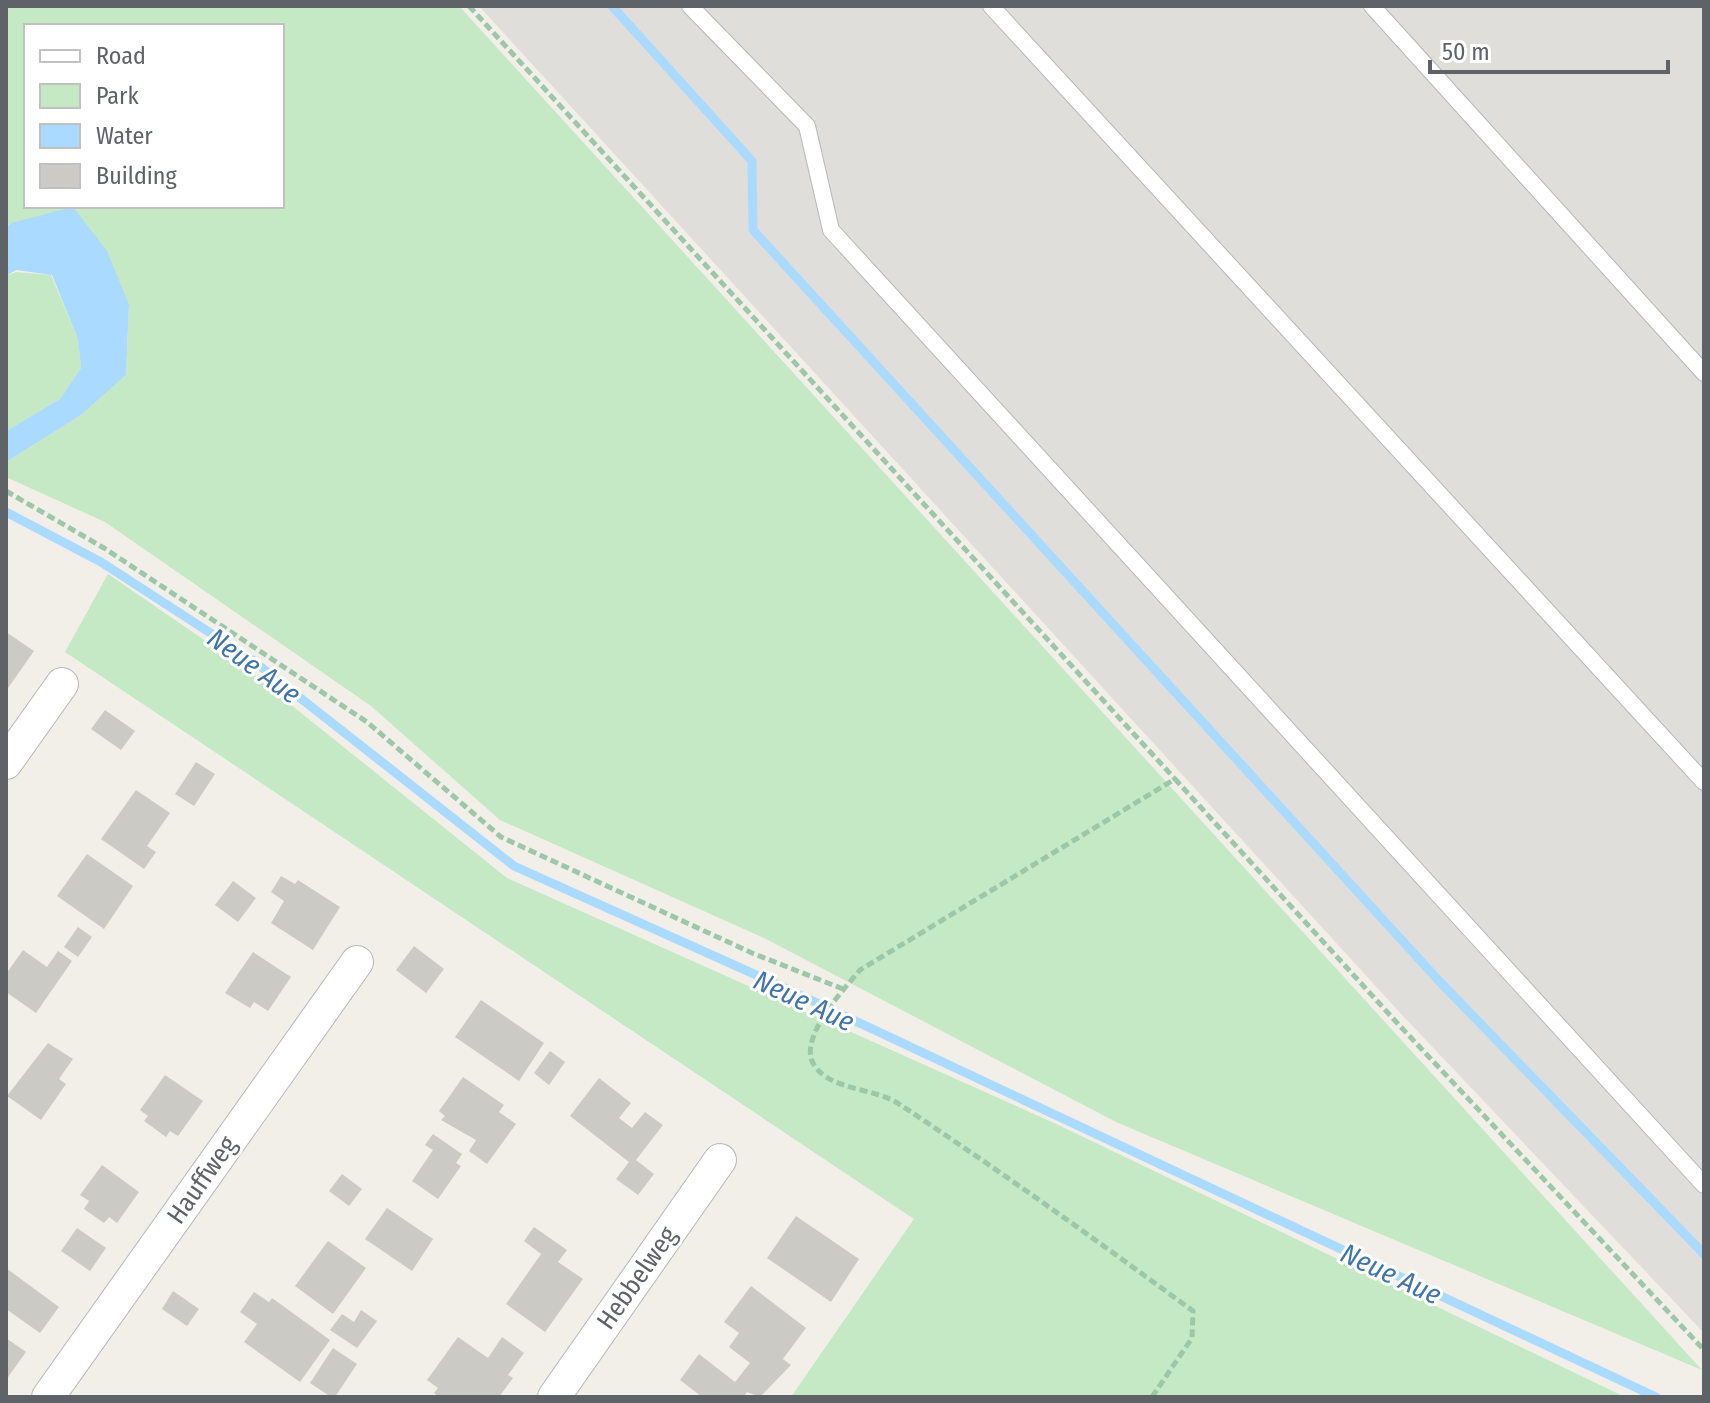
<svg xmlns="http://www.w3.org/2000/svg" width="1710" height="1403" font-family="'Fira Sans Condensed',sans-serif">
<style>
.industrial{fill:#e0deda}
.green{fill:#c5e8c5;fill-rule:evenodd}
.water{fill:#aadaff}
.lines{fill:none;stroke-linecap:round;stroke-linejoin:round}
.stream{stroke:#aadaff;stroke-width:9}
.building{fill:#cccac5}
.lane-casing{stroke:#b5b8bc;stroke-width:18}
.street-casing{stroke:#b5b8bc;stroke-width:34}
.path{stroke:#9cc7a9;stroke-width:5;stroke-dasharray:8 4;stroke-linecap:butt}
.lane{stroke:#fff;stroke-width:16}
.street{stroke:#fff;stroke-width:32}
.labels{text-anchor:middle;dominant-baseline:central;stroke-width:6;stroke-linejoin:round;paint-order:stroke}
.street-label{font-size:26px;fill:#5f6368;stroke:#fff}
.water-label{font-size:28px;font-style:italic;fill:#4174aa;stroke:#fff}
</style>
<rect width="100%" height="100%" fill="#f1efe8"/>
<!-- industrial -->
<path class="industrial" d="M479,6H1704V1333L1403,1016Z"/>
<!-- green -->
<path class="green" d="M6,6H459L1702,1370L1116,1122L766,939L500,820L371,706L105,522L6,477V462L81,415L126,375L129,306L11,223L6,228ZM26,26H282V206H26Z
M16,272L51,275L78,339L81,368L60,399L6,431V276Z
M108,574L245,668L507,878L1052,1122L1625,1397H791L914,1219L65,652Z"/>
<!-- water -->
<path class="water" d="M73,207L107,251L129,305L126,375L81,415L6,462V431L60,399L81,368L78,339L52,275L16,270L6,276V228L11,223Z"/>
<g class="lines">
<!-- stream -->
<path class="stream" d="M612,6L752,161L753,230L1440,982L1704,1254
M6,512L101,562L252,660L514,866L783,987L1656,1397"/>
</g>
<!-- building -->
<path class="building" d="M6,632L34,651L8,688L6,686Z
M105,710L135,731L121,750L91,729Z
M196,762L215,774L194,806L175,794Z
M136,790L170,813L147,846L156,852L144,869L101,839Z
M87,854L133,886L104,929L57,896Z
M281,876L295,884L298,880L340,907L313,950L271,923L284,901L271,892Z
M233,881L256,898L238,922L215,905Z
M78,927L92,937L78,957L64,947Z
M414,946L444,969L426,993L396,970Z
M23,950L47,967L58,951L72,961L36,1013L6,992V974Z
M253,952L291,977L268,1011L254,1002L250,1008L225,993Z
M481,1000L544,1043L519,1081L455,1037Z
M48,1043L73,1059L59,1079L66,1084L41,1120L7,1096Z
M550,1051L565,1062L549,1085L534,1073Z
M165,1075L203,1101L178,1136L170,1131L166,1137L144,1121L148,1116L140,1110Z
M463,1077L504,1105L499,1112L516,1124L487,1164L469,1151L476,1140L441,1120L445,1116L439,1111Z
M599,1078L631,1103L619,1118L632,1128L645,1112L663,1125L636,1160L654,1174L638,1195L616,1179L629,1162L570,1116Z
M433,1134L462,1154L456,1163L461,1166L438,1199L412,1181L433,1150L425,1145Z
M102,1165L139,1192L117,1223L109,1217L104,1223L84,1209L89,1201L80,1195Z
M342,1174L362,1189L349,1206L329,1191Z
M387,1208L433,1239L412,1271L365,1239Z
M796,1216L859,1259L831,1302L767,1258Z
M534,1227L567,1250L558,1262L583,1279L545,1332L506,1304L541,1254L524,1241Z
M77,1228L106,1248L90,1271L61,1251Z
M328,1241L366,1268L333,1314L295,1286Z
M6,1268L59,1307L40,1333L6,1309Z
M751,1286L806,1328L783,1359L791,1365L760,1397L747,1392L743,1397H702L680,1380L699,1354L735,1382L750,1363L729,1347L739,1333L724,1322Z
M173,1291L199,1309L187,1326L162,1309Z
M254,1292L269,1302L272,1298L330,1340L300,1382L244,1342L257,1324L240,1312Z
M361,1310L377,1321L357,1348L330,1330L342,1314L354,1322Z
M458,1337L488,1358L502,1337L524,1353L508,1375L513,1378L499,1397H439L434,1393L438,1388L427,1380Z
M6,1338L26,1352L6,1380Z
M333,1348L357,1364L335,1397H331L310,1383Z"/>
<g class="lines">
<!-- lane casing -->
<g class="lane-casing">
<path id="lane" d="M690,6L807,126L831,230L1704,1185
M991,6L1704,782
M1372,6L1704,373"/>
</g>
<!-- street casing -->
<g class="street-casing">
<path id="street" d="M6,763L62,684
M48,1397L357,962
M554,1397L720,1160"/>
</g>
<!-- path -->
<path class="path" d="M469,6L1175,779
M6,491L104,548L367,722L501,837L752,953L843,989
M1152,1397L1192,1338L1193,1311C1096,1240 999,1170 899,1104C874,1087 828,1091 813,1063C799,1037 844,989 860,970L1175,779L1399,1025L1704,1350"/>
<!-- lane -->
<use href="#lane" class="lane"/>
<!-- street -->
<use href="#street" class="street"/>
</g>
<g class="labels">
<!-- street labels -->
<g class="street-label">
<text transform="translate(202 1180) rotate(-55)">Hauffweg</text>
<text transform="translate(637 1278) rotate(-55)">Hebbelweg</text>
</g>
<!-- water labels -->
<g class="water-label">
<text transform="translate(254 666) rotate(36)">Neue Aue</text>
<text transform="translate(804 1001) rotate(25)">Neue Aue</text>
<text transform="translate(1391 1274) rotate(25)">Neue Aue</text>
</g>
</g>
<!-- border -->
<rect width="1710" height="1403" fill="none" stroke="#5f6368" stroke-width="16"/>
<!-- legend -->
<rect x="24" y="24" width="260" height="184" fill="#ffffff" stroke="#bfc1c3" stroke-width="2"/>
<rect x="40" y="50" width="40" height="12" fill="#ffffff" stroke="#bfc1c3" stroke-width="2"/>
<text x="96" y="64" font-size="24" fill="#5f6368">Road</text>
<rect x="40" y="84" width="40" height="24" fill="#c5e8c5" stroke="#bfc1c3" stroke-width="2"/>
<text x="96" y="104" font-size="24" fill="#5f6368">Park</text>
<rect x="40" y="124" width="40" height="24" fill="#aadaff" stroke="#bfc1c3" stroke-width="2"/>
<text x="96" y="144" font-size="24" fill="#5f6368">Water</text>
<rect x="40" y="164" width="40" height="24" fill="#cccac5" stroke="#bfc1c3" stroke-width="2"/>
<text x="96" y="184" font-size="24" fill="#5f6368">Building</text>
<!-- scale -->
<path d="M1430 60v12h238v-12" fill="none" stroke="#5f6368" stroke-width="4"/>
<text x="1442" y="60" font-size="24" fill="#5f6368" stroke="#ffffff" stroke-width="6" paint-order="stroke">50 m</text>
</svg>
